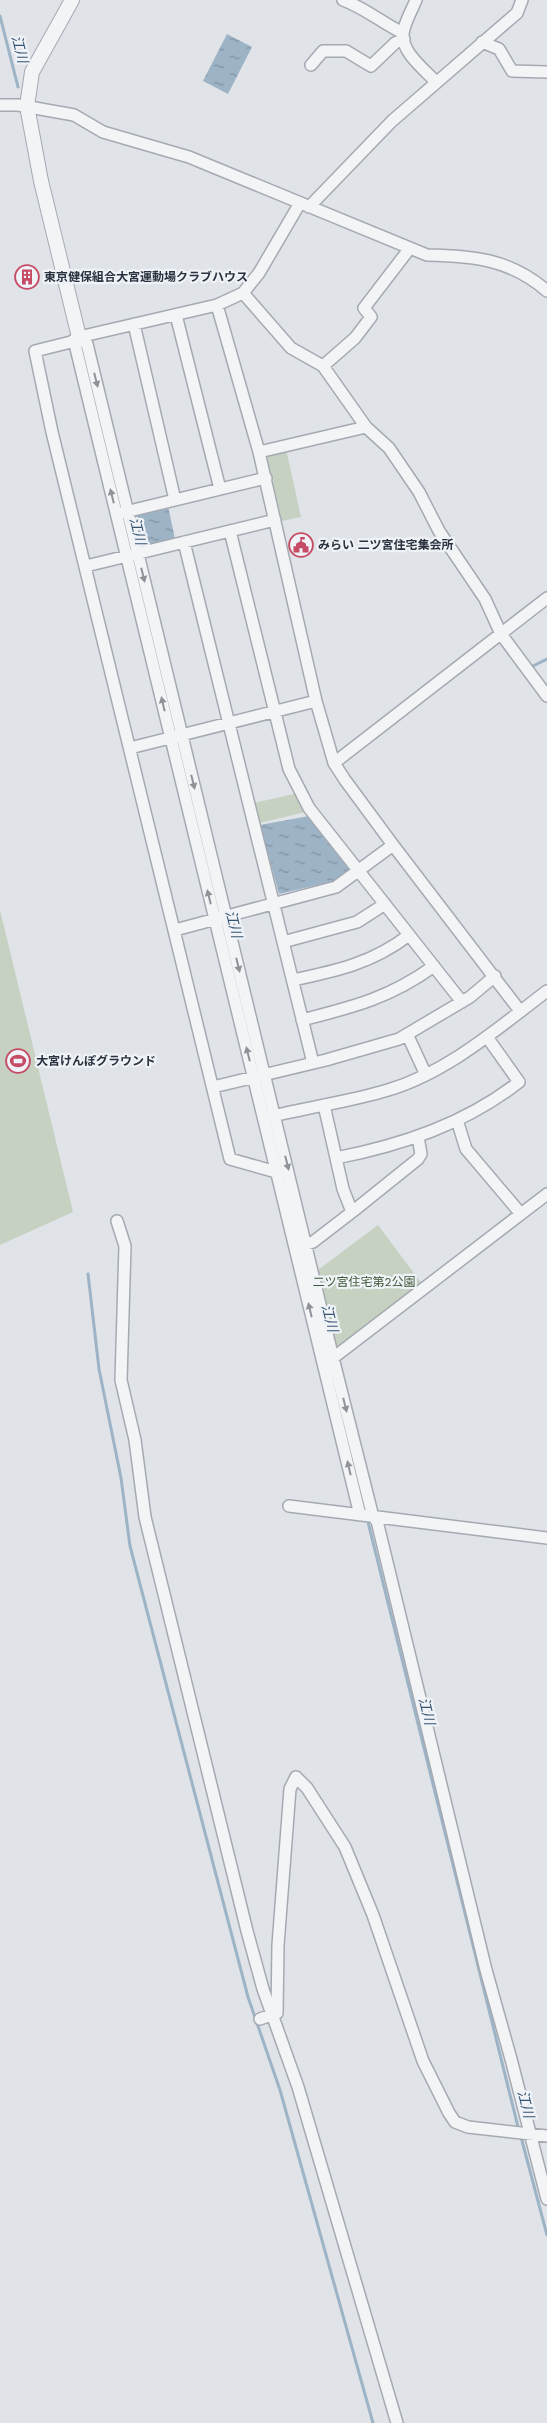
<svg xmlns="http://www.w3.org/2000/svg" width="547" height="2423" font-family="'Work Sans','Noto Sans JP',sans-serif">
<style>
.park{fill:#c6d1c1}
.water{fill:url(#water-ripples)}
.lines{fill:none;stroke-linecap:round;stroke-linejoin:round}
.stream{stroke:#9db3c6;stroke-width:3}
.minor-casing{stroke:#a5aab2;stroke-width:14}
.tertiary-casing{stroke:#a5aab2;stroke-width:16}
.minor{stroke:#f2f4f6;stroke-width:11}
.tertiary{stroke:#f2f4f6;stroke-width:14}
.oneway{fill:#8e939a}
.labels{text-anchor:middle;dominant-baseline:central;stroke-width:4.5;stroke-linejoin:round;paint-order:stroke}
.poi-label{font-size:12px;font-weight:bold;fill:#29323e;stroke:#eff2f6;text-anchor:start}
.park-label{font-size:12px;fill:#405938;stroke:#eff2f6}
.water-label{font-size:14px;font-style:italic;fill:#365470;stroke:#eff2f6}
</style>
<defs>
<pattern id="water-ripples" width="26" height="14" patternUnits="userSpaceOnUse" patternTransform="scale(1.25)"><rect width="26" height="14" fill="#9db3c6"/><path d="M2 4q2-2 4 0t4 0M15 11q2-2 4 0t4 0" fill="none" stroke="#8092a2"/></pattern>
</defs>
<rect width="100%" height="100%" fill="#e0e3e8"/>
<!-- park -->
<path class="park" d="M286,449L301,517L282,521L266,454Z
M294,794L306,812L259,823L254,803Z
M0,910L73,1212L0,1245Z
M378,1225L422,1284L336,1352L318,1270Z"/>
<!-- water -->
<path class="water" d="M227,34L252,47L228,94L203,81Z
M168,506L175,539L143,547L134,513Z
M309,816L351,869L334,881L279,894L260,825Z"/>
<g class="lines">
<!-- stream -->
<path class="stream" d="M0,16L18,87
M81,347L145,606
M533,666L547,659
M88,1274L99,1369L121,1478L130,1546L248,1997L280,2090L373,2423
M349,1443L365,1512
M367,1518L519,2131
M521,2137L547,2235"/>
<!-- minor casing -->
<g class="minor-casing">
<path id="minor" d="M343,0C365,8 382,23 403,33
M416,0C412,10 404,23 403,34C402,53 424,69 436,82
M482,42L499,49L512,71L547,72
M311,65L323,51H346L371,66L395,43L404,39
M0,105H18L74,115L103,132L189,157L427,255C474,256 510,259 547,291
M309,207L392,121L517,13L522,0
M243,293L291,348L323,366L366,427L389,448L419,492L439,531L485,599L501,634L547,696
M217,305L259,452L316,701L334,763L345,780L393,845L520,1011
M176,315L220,489
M134,324L175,500
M79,337L87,344L333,1358L373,1517L377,1521L486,1970L511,2059L547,2199
M74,340L360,1515
M323,366L355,338L371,317L364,308L410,248
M259,452L366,427
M121,513L266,478
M230,531L289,769L309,808L462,1002
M184,542L313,1063
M86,566L275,520
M130,748L316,701
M334,763L547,598
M175,930L336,887L393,845
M283,942L357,922L385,904
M293,980C336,971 373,963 409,935
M302,1020C353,1007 390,998 434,966
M407,1034L426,1075
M213,1087L326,1060L399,1039L470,997L495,976
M269,1117C308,1107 349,1102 388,1090C448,1072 498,1028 547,991
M457,1120L466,1149L521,1214
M336,1158C402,1145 465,1124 519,1082L487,1037
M276,1172L230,1159L52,432L35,351L71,342L79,337L217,305L243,293L259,273L300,203
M352,1212L418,1159L421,1154L418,1137
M117,1221L125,1246L121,1380L135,1440L145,1517L247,1931L263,1989L298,2087L397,2423
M300,1246L313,1242L352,1212L343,1189L324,1105
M333,1358L547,1194
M289,1506L547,1538
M260,2019L277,2013L278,1945L290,1789L296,1777L307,1788L345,1847L373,1915L423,2061L449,2113L455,2122L468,2127L547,2136"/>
</g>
<!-- tertiary casing -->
<g class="tertiary-casing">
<path id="tertiary" d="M72,0L32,72L27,106L41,181L79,337"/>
</g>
<!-- minor -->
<use href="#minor" class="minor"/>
<!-- tertiary -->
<use href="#tertiary" class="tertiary"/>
</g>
<!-- one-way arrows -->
<defs><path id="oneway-solid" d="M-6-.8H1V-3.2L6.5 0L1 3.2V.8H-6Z" transform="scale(1.25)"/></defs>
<g class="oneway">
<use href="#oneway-solid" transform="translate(96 380) rotate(76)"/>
<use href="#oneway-solid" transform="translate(112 496) rotate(-104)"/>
<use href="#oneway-solid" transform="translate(143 575) rotate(76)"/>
<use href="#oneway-solid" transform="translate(163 704) rotate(-103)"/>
<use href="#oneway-solid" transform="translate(193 782) rotate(76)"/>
<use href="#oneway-solid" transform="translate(209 897) rotate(-104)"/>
<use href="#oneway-solid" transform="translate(238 965) rotate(76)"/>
<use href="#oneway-solid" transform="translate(248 1054) rotate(-104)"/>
<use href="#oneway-solid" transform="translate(287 1163) rotate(76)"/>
<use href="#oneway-solid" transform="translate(310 1310) rotate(-103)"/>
<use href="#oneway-solid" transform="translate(345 1405) rotate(76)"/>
<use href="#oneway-solid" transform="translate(349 1468) rotate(-103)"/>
</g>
<!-- icons -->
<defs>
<g id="building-ring" transform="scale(1.25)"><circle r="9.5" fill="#eff2f6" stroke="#c64c66" stroke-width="1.5"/><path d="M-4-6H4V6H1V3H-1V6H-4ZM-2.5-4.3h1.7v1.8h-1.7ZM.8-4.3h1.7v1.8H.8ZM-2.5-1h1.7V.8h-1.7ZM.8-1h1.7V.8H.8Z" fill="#c64c66"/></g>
<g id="civic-ring" transform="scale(1.25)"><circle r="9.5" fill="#eff2f6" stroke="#c64c66" stroke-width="1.5"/><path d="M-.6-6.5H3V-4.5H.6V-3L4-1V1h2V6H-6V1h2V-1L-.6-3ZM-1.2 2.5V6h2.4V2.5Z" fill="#c64c66"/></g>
<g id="stadium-ring" transform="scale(1.25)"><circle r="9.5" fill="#eff2f6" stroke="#c64c66" stroke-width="1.5"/><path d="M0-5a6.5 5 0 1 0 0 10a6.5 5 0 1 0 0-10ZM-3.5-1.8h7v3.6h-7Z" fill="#c64c66"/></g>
</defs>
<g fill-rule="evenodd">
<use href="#building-ring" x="27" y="277"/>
<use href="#civic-ring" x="301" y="545"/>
<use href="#stadium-ring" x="18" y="1061"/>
</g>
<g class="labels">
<!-- poi labels -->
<g class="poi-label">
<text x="44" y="277">東京健保組合大宮運動場クラブハウス</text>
<text x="318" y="545">みらい 二ツ宮住宅集会所</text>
<text x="36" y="1061">大宮けんぽグラウンド</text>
</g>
<!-- park labels -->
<g class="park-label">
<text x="364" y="1282">二ツ宮住宅第2公園</text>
</g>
<!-- water labels -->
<g class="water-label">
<text transform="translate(20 49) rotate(76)">江川</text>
<text transform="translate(138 531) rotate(76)">江川</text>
<text transform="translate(234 924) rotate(76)">江川</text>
<text transform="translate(330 1318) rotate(76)">江川</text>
<text transform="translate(427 1711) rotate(76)">江川</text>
<text transform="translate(526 2104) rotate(76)">江川</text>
</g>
</g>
</svg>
